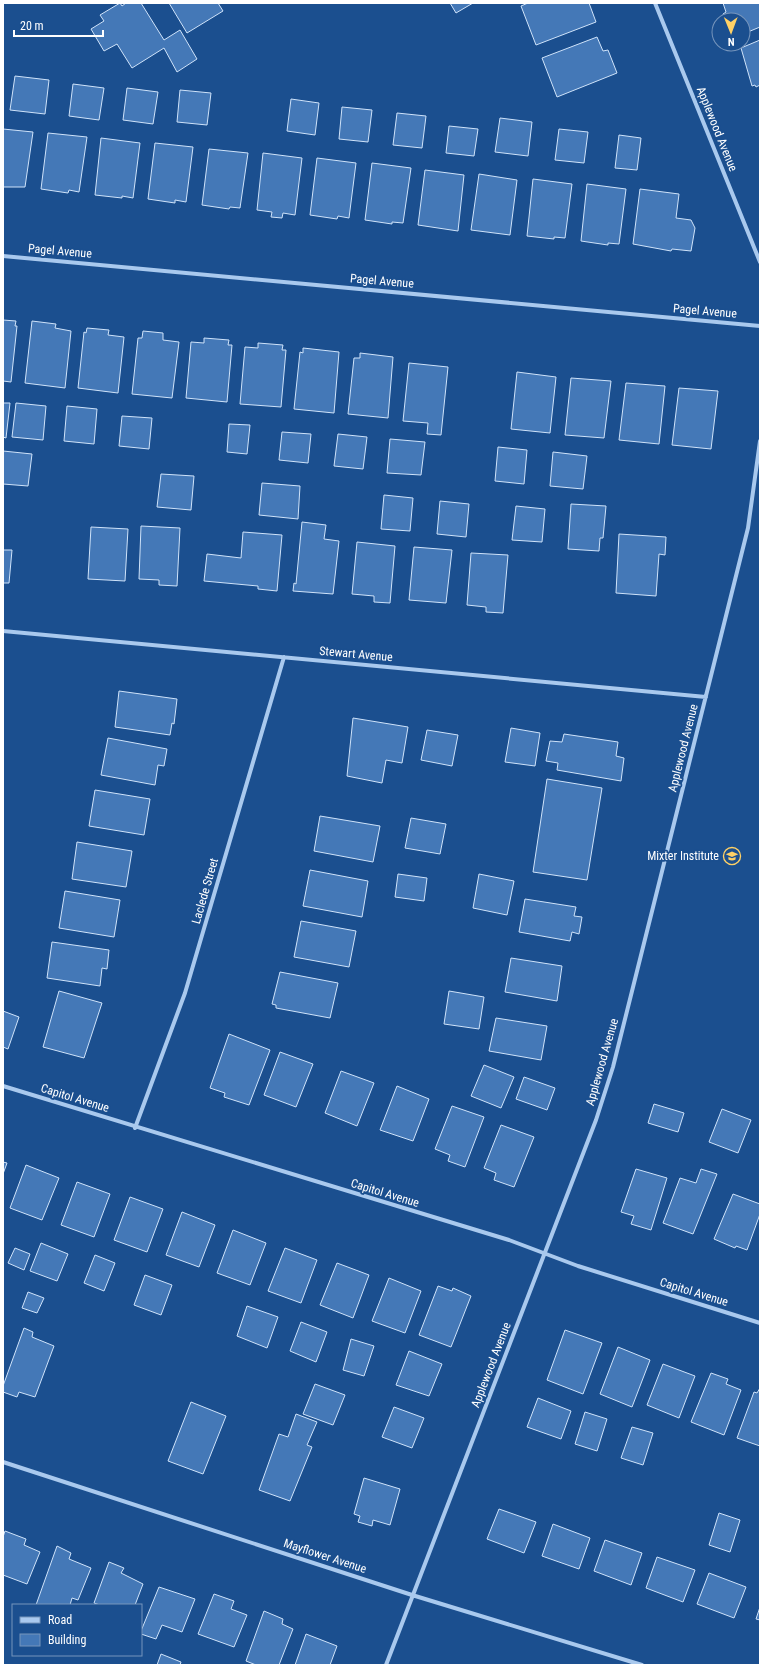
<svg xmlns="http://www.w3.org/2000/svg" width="763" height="1668" font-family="'Roboto Condensed',sans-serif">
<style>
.building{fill:#4478b7;stroke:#cfe3fa}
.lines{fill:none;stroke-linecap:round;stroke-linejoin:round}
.street{stroke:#a9c9ee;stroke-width:4}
.labels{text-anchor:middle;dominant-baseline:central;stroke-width:3.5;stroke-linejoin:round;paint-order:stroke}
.street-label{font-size:12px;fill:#fff;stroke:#1b4f8f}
.poi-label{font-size:12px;fill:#fff;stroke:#1b4f8f;text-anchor:end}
</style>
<rect width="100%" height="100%" fill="#1b4f8f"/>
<!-- building -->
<path class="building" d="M120,3L122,6L126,3H141L164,40L180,30L197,59L177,72L164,48L132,68L117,44L104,51L91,29L104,21L100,15Z
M169,3H218L223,11L187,33Z
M450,3H473L456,13Z
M528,3H589L596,22L536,45L521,6Z
M723,3H760V27L743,34V20H725L723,14L726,12Z
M597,37L603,51L608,50L617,73L557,97L542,58Z
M760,40V85L756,87L755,85L752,86L741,48Z
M15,76L49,80L45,114L10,110Z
M73,84L104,88L99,120L69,116Z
M127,88L158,92L153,124L123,120Z
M180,90L211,93L207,125L177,122Z
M291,99L319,103L315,135L287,131Z
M342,107L372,110L368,142L339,139Z
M397,113L426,116L422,148L393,145Z
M500,118L532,122L528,156L495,152Z
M449,126L478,129L474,156L446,153Z
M3,129L33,132L25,187H3Z
M559,129L588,132L584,163L555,160Z
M48,133L87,137L79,192L69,190L68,193L41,189Z
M619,135L641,138L637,170L615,168Z
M101,138L140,143L133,198L122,196V198L95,195Z
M155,143L193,147L186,202L175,200V203L148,199Z
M209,149L248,153L240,208L230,207L229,209L202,205Z
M263,153L302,158L295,215L283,213L282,218L271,217L272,212L257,210Z
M317,158L356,163L349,218L338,216L337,219L310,215Z
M372,163L411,168L403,223L392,222V224L365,220Z
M425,170L464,175L458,231L418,225Z
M479,174L517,180L510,235L471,230Z
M533,179L572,184L565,238L554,237V239L527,236Z
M587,184L626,189L619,244L608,243V245L581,241Z
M640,189L679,194L676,218L691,220L695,228L691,251L672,249L671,251L633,244Z
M3,320L16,321L15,326H17L11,382L3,381Z
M32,321L56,324L55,328L71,331L65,388L25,383Z
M87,328L109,330L108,335L124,337L118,393L78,388L84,332L86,333Z
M143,331L163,333V340L179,342L172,398L132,394L138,338H142Z
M204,338L229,340L228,345H232L227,402L186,398L191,342L204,343Z
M258,343L283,345L282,350H286L281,407L240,404L245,347L258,348Z
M303,348L339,352L334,413L294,409L300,352L303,353Z
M360,353L393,357L388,418L348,414L354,358H360Z
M409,363L448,367L441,435L427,434L428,423L403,421Z
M517,372L556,377L550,433L511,429Z
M571,378L611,381L604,438L565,435Z
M626,383L665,386L659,444L619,440Z
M679,388L718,391L711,449L672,445Z
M3,403H10L6,438L3,437Z
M16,403L46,406L43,440L12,437Z
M67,406L97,409L94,444L64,441Z
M122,416L152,418L149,449L119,446Z
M229,424L250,425L247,454L227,452Z
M282,432L311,434L308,463L279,460Z
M338,434L367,437L363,469L334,466Z
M390,439L425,442L421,475L387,473Z
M498,447L527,450L524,484L495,481Z
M3,451L32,454L28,486L3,484Z
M553,452L587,456L583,489L550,486Z
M161,474L194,476L191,510L157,507Z
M262,483L300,486L298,519L259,515Z
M384,495L413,498L410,531L381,529Z
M440,501L469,504L466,537L437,534Z
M571,504L606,506L603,538H600L599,551L568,549Z
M516,506L545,509L542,542L512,540Z
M302,522L326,525L324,539L339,541L333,594L293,591L294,583L296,584Z
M141,526L180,528L177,586L159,585V580L139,579Z
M91,527L128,529L125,581L88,579Z
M243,532L282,535L277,591L258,589V586L204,581L207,554L241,558Z
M619,534L666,537L665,555L659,554L656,596L616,593Z
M357,542L395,546L390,603L374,602V596L352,594Z
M414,547L452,550L446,603L409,600Z
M3,550H12L9,583H3Z
M471,553L508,555L503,613L486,612V607L467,605Z
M119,691L177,699L174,724L172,723L170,735L115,727Z
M353,718L408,727L402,763L386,760L382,783L347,776Z
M511,728L540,733L535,766L505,762Z
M427,730L458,735L452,766L421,760Z
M564,734L618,742L616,756L624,758L621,781L557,770L558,763L546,761L550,741L562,742Z
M108,738L167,749L164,766L158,765L155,785L101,775Z
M547,779L602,788L587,880L533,872Z
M95,790L150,799L144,835L89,826Z
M320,816L380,826L373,862L314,851Z
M411,818L446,824L440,854L405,848Z
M77,842L132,851L126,887L72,879Z
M310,870L368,881L362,917L303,906Z
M398,874L427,878L424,901L395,897Z
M479,874L514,881L507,915L473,908Z
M65,891L120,900L114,937L59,928Z
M525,899L576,907L574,916L582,917L579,934L572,932L570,941L519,932Z
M301,921L356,931L349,967L294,957Z
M52,942L109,950L107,969L102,968L100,986L47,978Z
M511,958L562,966L557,1001L505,992Z
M280,972L338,983L330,1018L276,1008V1005L272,1004Z
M59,991L102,1003L84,1058L43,1047Z
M449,991L484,997L479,1029L444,1024Z
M3,1011L19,1017L8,1049L3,1047Z
M496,1018L547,1026L541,1060L489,1051Z
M229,1034L270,1050L249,1105L224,1097L225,1093L210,1088Z
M280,1052L313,1064L296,1107L264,1095Z
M484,1065L514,1077L501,1108L471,1096Z
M341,1071L374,1083L357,1126L325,1113Z
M524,1077L555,1088L547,1110L516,1099Z
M397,1086L429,1099L413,1141L380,1130Z
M654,1104L684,1113L678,1132L648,1123Z
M452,1106L484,1117L465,1167L448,1161L450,1155L435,1149Z
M722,1109L751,1120L738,1153L709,1142Z
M501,1125L534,1137L514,1187L494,1180L496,1173L484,1168Z
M3,1162L7,1163L3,1174Z
M26,1165L59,1178L42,1220L10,1208Z
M636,1169L667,1178L651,1230L631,1224L634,1216L621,1212Z
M701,1169L717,1174L693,1234L663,1223L680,1178L696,1183Z
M77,1182L110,1194L94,1237L61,1225Z
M733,1194L760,1204V1214L747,1250L736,1246L735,1248L714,1239Z
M130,1197L163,1209L147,1252L114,1240Z
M182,1212L215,1225L199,1267L166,1255Z
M233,1230L266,1243L250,1285L217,1273Z
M41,1243L68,1254L57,1281L30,1271Z
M15,1248L30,1254L24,1270L8,1263Z
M285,1248L317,1260L301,1303L268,1291Z
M95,1255L115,1263L104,1291L84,1283Z
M337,1263L369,1275L353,1318L320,1305Z
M145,1275L172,1285L161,1315L134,1305Z
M389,1278L421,1291L405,1333L372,1321Z
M438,1286L452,1291L453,1288L471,1296L451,1347L419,1335Z
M28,1292L44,1298L37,1313L22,1308Z
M247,1306L278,1317L267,1348L237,1336Z
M301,1322L327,1332L316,1362L290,1351Z
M24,1328L33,1332L32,1337L54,1346L35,1397L19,1392L17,1397L3,1392V1386Z
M565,1330L602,1343L583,1394L547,1380Z
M351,1339L374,1346L364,1376L343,1370Z
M618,1347L650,1360L632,1407L600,1394Z
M409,1351L442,1364L429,1396L396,1385Z
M663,1364L695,1376L679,1418L647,1405Z
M711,1373L728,1379L726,1384L741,1390L724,1435L691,1422Z
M315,1384L345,1395L333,1425L303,1414Z
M760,1388V1446L737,1438L754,1392L757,1393Z
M538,1398L571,1411L561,1439L527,1427Z
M191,1402L226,1416L203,1474L168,1461Z
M394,1407L424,1418L412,1448L382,1437Z
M585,1412L607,1419L597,1451L575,1444Z
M296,1414L317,1422L307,1445L312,1447L290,1501L259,1490L279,1434L288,1437Z
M632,1427L653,1433L643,1465L621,1458Z
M364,1478L400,1489L390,1525L373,1520L372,1526L358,1522L360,1516L354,1514Z
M499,1509L536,1522L524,1553L487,1539Z
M719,1513L740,1520L730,1552L709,1545Z
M553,1524L590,1538L579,1569L542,1556Z
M5,1531L26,1539L24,1545L40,1552L27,1584L3,1575V1537Z
M605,1540L642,1553L631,1585L594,1571Z
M57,1546L71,1553L69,1559L91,1568L78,1600L72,1598L70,1605H36Z
M657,1557L695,1570L683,1602L646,1588Z
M109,1562L124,1568L121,1573L143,1584L135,1605H100L94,1603Z
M709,1573L746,1587L734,1618L697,1604Z
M159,1587L195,1599L182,1632L162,1625L156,1639L141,1634V1631Z
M214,1594L234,1601L231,1609L247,1615L234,1647L198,1634Z
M760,1607V1620L756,1619Z
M264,1611L283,1619L282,1624L293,1629L279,1665H256L246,1661Z
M306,1634L337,1646L330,1665H295Z
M161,1654L181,1662L180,1665H157Z"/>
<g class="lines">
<!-- street -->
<path class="street" d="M655,3L760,262
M3,256L760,326
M3,631L706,697
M3,1086L509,1240L578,1266L760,1323
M135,1128L185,993L284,657
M3,1462L412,1595L642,1665
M386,1665L596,1120L613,1067L748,528L760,441"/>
</g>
<!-- icons -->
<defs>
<g id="school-ring" transform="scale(0.9)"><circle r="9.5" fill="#1b4f8f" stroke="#ffd166" stroke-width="1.5"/><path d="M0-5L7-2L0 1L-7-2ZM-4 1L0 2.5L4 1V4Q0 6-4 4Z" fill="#ffd166"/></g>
</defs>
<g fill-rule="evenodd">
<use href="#school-ring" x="732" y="856"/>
</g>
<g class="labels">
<!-- street labels -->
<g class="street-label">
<text transform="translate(717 129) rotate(68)">Applewood Avenue</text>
<text transform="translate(60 251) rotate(5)">Pagel Avenue</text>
<text transform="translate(382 281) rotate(5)">Pagel Avenue</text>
<text transform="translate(705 311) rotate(5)">Pagel Avenue</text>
<text transform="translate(356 654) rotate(5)">Stewart Avenue</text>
<text transform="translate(683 748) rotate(-76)">Applewood Avenue</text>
<text transform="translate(205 891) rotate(-74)">Laclede Street</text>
<text transform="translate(602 1062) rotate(-74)">Applewood Avenue</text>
<text transform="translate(75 1098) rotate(17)">Capitol Avenue</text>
<text transform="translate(385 1193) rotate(17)">Capitol Avenue</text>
<text transform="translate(694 1292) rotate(17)">Capitol Avenue</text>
<text transform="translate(491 1365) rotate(-69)">Applewood Avenue</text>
<text transform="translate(325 1556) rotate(18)">Mayflower Avenue</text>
</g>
<!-- poi labels -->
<g class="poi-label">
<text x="719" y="856">Mixter Institute</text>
</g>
</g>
<!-- border -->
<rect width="763" height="1668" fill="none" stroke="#ffffff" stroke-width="8"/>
<!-- legend -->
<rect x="12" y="1604" width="130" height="52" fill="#1b4f8f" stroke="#7695bc"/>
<rect x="20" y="1617" width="20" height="6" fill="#a9c9ee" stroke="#7695bc"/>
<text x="48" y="1624" font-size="12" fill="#ffffff">Road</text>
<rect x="20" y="1634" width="20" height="12" fill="#4478b7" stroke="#7695bc"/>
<text x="48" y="1644" font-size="12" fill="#ffffff">Building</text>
<!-- north arrow -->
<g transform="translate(731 32) rotate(179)"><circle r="19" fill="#1b4f8f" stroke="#7695bc"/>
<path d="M0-3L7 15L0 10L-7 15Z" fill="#ffd166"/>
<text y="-6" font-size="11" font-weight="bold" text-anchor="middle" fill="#ffffff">N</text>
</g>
<!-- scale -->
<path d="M14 30v6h89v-6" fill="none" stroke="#ffffff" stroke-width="2"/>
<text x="20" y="30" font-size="12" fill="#ffffff" stroke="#1b4f8f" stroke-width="3" paint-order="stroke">20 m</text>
</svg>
